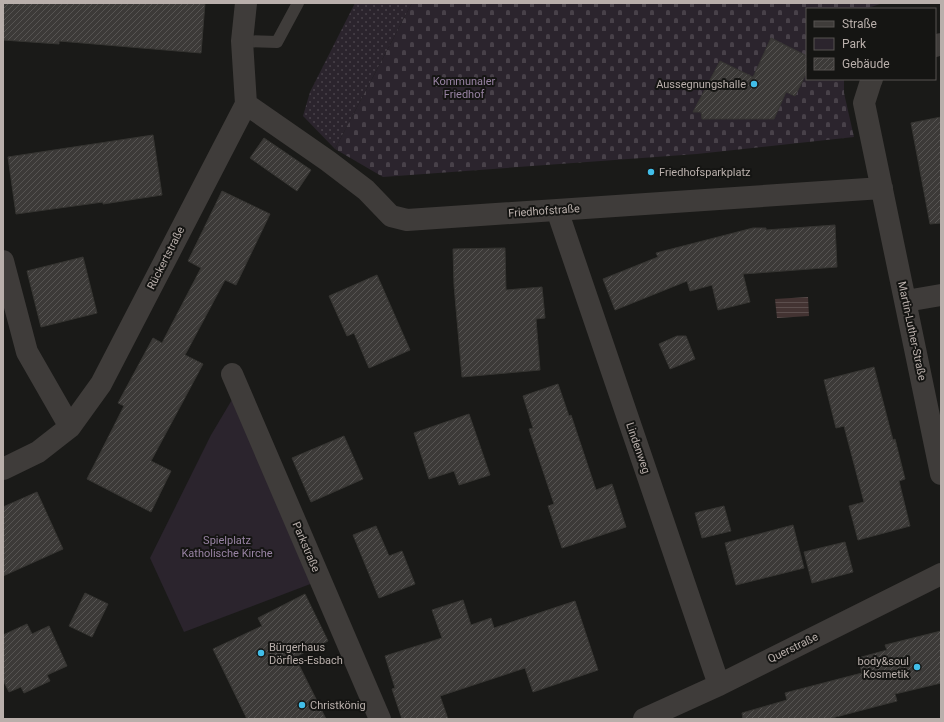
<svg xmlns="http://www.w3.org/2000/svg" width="944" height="722" font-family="Roboto,sans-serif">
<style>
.grass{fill:url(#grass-dots)}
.cemetery{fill:url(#cemetery-stones)}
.park{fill:#2b242d}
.water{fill:url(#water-rules)}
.building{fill:url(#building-hatch);stroke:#363532}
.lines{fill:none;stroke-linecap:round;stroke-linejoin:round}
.service{stroke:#3f3c3a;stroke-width:12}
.minor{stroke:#3f3c3a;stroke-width:22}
.poi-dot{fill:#41bee9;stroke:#151513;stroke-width:1.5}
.labels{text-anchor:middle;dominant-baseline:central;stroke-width:4;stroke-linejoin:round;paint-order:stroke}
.park-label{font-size:11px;fill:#9883a3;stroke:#151513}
.poi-label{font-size:11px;fill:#b9afab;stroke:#151513;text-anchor:start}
.street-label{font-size:11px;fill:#b9afab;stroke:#151513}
</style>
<defs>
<pattern id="grass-dots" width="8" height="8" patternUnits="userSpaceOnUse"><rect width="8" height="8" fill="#2b242d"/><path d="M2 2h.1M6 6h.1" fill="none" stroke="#484149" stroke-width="1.8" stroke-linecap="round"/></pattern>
<pattern id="cemetery-stones" width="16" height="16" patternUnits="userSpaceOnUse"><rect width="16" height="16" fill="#2b242d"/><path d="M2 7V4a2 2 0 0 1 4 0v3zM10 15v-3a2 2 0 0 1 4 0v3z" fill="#484149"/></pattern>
<pattern id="water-rules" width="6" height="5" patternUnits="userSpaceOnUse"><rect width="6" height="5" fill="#433332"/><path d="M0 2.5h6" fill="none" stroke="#5c4e4d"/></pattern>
<pattern id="building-hatch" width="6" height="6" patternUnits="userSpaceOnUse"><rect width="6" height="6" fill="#3c3a38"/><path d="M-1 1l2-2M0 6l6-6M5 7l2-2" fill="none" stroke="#565452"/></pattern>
</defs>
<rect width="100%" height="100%" fill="#1a1a18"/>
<!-- grass -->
<path class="grass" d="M355,3H412L335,149L303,116L310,92Z"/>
<!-- cemetery -->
<path class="cemetery" d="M412,3H883L865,9H807V79H844V93L854,137L697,154L383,177L335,149Z"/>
<!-- park -->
<path class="park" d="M233,398L313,583L184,632L150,558L211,435Z"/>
<!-- water -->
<path class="water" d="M808,297L809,316L777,318L775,299Z"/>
<!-- building -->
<path class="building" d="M3,3H205L201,53L59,41V44L3,40Z
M771,38L807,56V72L795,96L786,92L774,119H702L701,112H693L720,61L753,77Z
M941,117V223L930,224L911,123Z
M153,135L162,195L103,204V202L16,214L8,157Z
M264,138L311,170L297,191L250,158Z
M222,191L270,214L236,285L225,280L185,355L203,364L151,461L171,471L151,512L87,479L124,406L118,403L153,338L162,343L201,268L188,261Z
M835,225L837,267L743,274L750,302L718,310L712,285L690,291L687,281L615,310L603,279L658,257L656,253L753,228H766V230Z
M505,248L506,290L542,287L545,318L536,319L540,370L462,377L454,285L453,249Z
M83,257L97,313L41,327L27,271Z
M377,275L410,350L369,368L354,333L347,336L329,296Z
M677,336H686L695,359L670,369L659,344Z
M874,367L893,440L895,439L905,479L899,481L910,526L858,540L849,506L864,502L844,426L836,428L824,380Z
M558,384L569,416L571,415L596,490L612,484L626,527L562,548L548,506L554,504L529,429L533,428L523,396Z
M469,414L490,475L459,485L454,471L429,479L414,433Z
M344,436L363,479L311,502L292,458Z
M37,492L63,549L3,576V507Z
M724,506L731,531L702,538L695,513Z
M793,525L804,568L736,585L725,543Z
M376,526L389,556L402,551L415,584L379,598L353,535Z
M845,542L853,572L812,583L804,552Z
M85,593L108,604L92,637L69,626Z
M305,594L328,641L295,657L326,719H247L213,649L262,626L258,618Z
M463,600L471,625L491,618L494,628L575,601L598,670L533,692L525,668L440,696L448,719H402L392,689L395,688L385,656L442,638L432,610Z
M27,624L32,634L49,626L67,666L47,675L50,681L24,693L21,687L9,692L3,680V635Z
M941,631V683L895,694L897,701L828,719H743L742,713L787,700L785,693L862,673L858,658L887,650L885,645Z"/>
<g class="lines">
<!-- service -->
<path class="service" d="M242,41L277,42L298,3"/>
<!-- minor -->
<path class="minor" d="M935,46L941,44
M872,79L871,81L864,103L941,474
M246,104L328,161L366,190L391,216L407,220C565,210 723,198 882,188
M557,210L719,685
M3,261L27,352L70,427
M906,301L941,295
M232,374L380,719
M3,469L38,452L70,427L101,384L246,104L242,41L246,3
M644,719L719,685L941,574"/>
</g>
<!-- markers -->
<g class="poi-dot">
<circle cx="754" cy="84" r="4"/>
<circle cx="651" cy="172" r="4"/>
<circle cx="261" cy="653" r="4"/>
<circle cx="917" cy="667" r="4"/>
<circle cx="302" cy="705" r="4"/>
</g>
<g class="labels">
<!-- park labels -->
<g class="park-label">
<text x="464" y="81">Kommunaler<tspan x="464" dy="13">Friedhof</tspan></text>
<text x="227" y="540">Spielplatz<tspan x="227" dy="13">Katholische Kirche</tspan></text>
</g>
<!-- poi labels -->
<g class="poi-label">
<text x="746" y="84" text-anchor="end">Aussegnungshalle</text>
<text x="659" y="172">Friedhofsparkplatz</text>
<text x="269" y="647">Bürgerhaus<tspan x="269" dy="13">Dörfles-Esbach</tspan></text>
<text x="909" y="661" text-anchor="end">body&amp;soul<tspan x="909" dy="13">Kosmetik</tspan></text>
<text x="310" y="705">Christkönig</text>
</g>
<!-- street labels -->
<g class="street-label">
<text transform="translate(544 211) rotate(-4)">Friedhofstraße</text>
<text transform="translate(166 258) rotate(-63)">Rückertstraße</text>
<text transform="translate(912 331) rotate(78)">Martin-Luther-Straße</text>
<text transform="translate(638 448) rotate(71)">Lindenweg</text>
<text transform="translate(306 547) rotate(67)">Parkstraße</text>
<text transform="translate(793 648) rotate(-26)">Querstraße</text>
</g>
</g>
<!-- border -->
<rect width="944" height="722" fill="none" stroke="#b9afab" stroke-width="8"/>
<!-- legend -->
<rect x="806" y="8" width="130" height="72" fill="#151513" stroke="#575350"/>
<rect x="814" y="21" width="20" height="6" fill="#3f3c3a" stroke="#575350"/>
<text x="842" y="28" font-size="12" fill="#b9afab">Straße</text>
<rect x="814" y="38" width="20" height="12" fill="#2b242d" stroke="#575350"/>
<text x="842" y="48" font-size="12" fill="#b9afab">Park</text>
<rect x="814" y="58" width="20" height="12" fill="url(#building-hatch)" stroke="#575350"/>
<text x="842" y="68" font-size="12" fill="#b9afab">Gebäude</text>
</svg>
